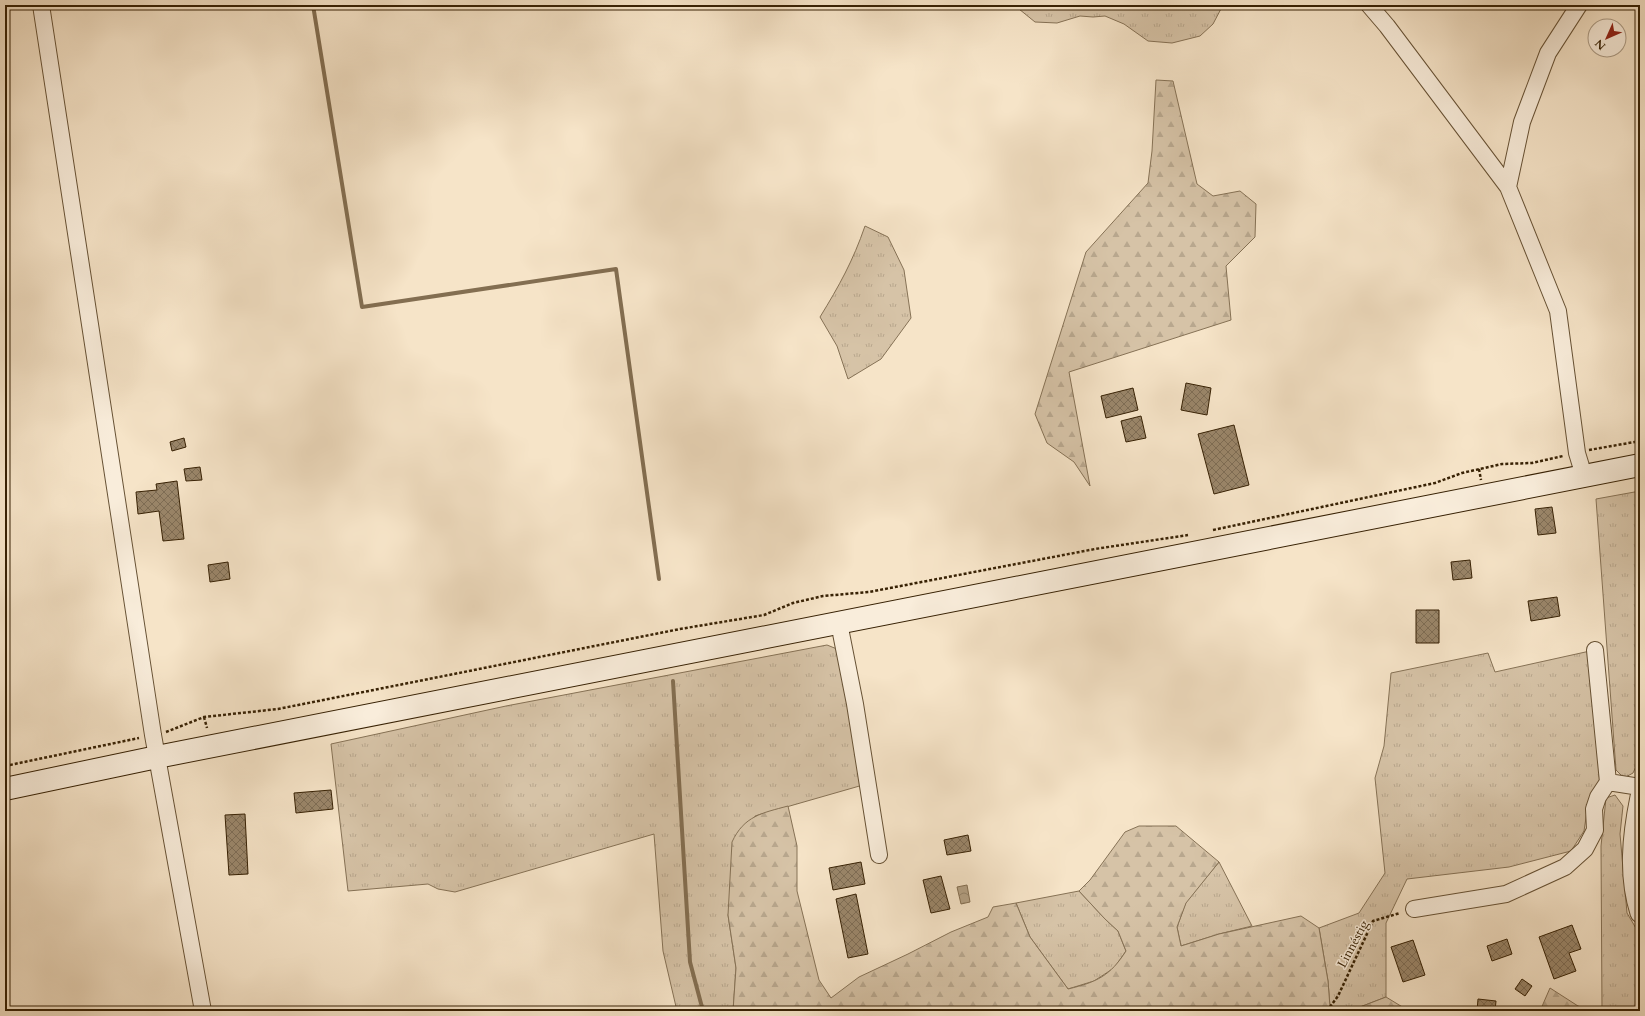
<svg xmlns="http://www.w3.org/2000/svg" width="1645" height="1016" font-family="Cardo,serif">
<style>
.grass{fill:url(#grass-tufts);stroke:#867256}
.forest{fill:url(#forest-firs);stroke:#867256}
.water{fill:url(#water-waves);stroke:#836e51}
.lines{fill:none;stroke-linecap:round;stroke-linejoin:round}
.stream{stroke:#836e51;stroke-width:4}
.building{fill:url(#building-cross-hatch);stroke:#372104}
.minor-casing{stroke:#675235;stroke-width:18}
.tertiary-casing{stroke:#675235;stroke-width:21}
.secondary-casing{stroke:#372104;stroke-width:24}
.path{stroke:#372104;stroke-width:2.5;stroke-dasharray:3 2;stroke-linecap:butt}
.minor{stroke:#f9eddb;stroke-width:16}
.tertiary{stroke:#f9eddb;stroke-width:19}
.secondary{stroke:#f9eddb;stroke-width:22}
.labels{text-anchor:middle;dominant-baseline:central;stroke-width:3;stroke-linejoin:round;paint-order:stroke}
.street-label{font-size:13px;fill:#372104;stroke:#f9eddb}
</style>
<defs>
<pattern id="grass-tufts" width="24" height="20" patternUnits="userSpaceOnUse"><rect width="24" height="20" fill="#d6c3a7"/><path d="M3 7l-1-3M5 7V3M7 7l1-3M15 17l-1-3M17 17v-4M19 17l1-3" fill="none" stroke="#b8a78e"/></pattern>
<pattern id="forest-firs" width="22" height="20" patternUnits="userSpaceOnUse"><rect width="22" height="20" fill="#d6c3a7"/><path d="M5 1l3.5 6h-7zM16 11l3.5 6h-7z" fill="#b8a78e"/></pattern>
<pattern id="water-waves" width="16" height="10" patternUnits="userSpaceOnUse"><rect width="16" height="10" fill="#b5a285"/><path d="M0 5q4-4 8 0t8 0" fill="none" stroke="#94846b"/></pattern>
<pattern id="building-cross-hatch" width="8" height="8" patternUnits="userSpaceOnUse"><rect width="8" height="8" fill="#9a866a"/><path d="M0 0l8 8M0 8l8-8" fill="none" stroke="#7e6d55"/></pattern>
</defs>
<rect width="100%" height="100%" fill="#f6e4c8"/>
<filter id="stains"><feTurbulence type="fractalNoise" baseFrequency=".005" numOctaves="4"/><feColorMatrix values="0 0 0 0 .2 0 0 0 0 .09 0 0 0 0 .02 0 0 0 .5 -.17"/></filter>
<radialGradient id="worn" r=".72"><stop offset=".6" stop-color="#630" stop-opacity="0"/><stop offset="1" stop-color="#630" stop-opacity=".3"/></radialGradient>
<!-- grass -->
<path class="grass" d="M1018,5H1223L1213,24L1200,36L1172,43L1148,41L1124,24L1105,16L1093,17L1080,16L1057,23L1035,22L1019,9Z
M865,226L888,237L904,270L911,318L881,359L848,379L837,346L820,317C839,286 853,261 865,226Z
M1640,491V758L1633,773L1624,778L1616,770L1596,499Z
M827,645L837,649L863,785L755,816L728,915L736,968L733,1011H677L663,951L654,834L455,892L438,889L428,884L348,891L331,744L506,706Z
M1590,651L1601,779L1587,811L1584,831L1571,851L1509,867L1407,879L1386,923V997L1360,1007H1330L1328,981L1319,928L1359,913L1385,873L1375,778L1384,746L1391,673L1488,653L1495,672Z
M1615,795L1623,806L1620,834L1627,913L1640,935V1011H1602L1601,846L1606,798Z
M1219,862L1252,926L1219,934L1181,946L1177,927L1186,902Z
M1079,891L1105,919L1118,931L1126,951L1114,968L1094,981L1068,989L1030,937L1016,903Z"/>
<!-- forest -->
<path class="forest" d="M1156,80L1173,81L1197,184L1213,196L1240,191L1256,204L1255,237L1226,266L1231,320L1069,372L1090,486L1074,462L1047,443L1035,414L1086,252L1148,183L1152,151Z
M788,806L797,846V891L819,980L831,998L859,977L908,954L951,932L988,917L993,907L1016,903L1030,937L1068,989C1097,982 1110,976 1126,951L1118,931L1105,919L1079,891L1090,880L1125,832L1139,826H1176L1219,862L1186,903L1177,927L1181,946L1219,934L1301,916L1319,928L1328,981L1330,1007H1360L1386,997L1409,1011H733L736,968L728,915L732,842C744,816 762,813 788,806Z
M1550,988L1578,1006L1595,1011H1540Z"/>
<!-- water -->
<path class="water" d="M967,885L970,902L961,904L957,887Z"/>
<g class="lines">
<!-- stream -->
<path class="stream" d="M313,5L362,307L616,269L659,579
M673,681L690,962L703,1011"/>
</g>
<!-- building -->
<path class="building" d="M1186,383L1211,388L1207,415L1181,410Z
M1133,388L1138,410L1106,418L1101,396Z
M1141,416L1146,438L1126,442L1121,421Z
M1234,425L1249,485L1214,494L1198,434Z
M184,438L186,447L172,451L170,442Z
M200,467L202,480L186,481L184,469Z
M177,481L184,539L163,541L159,511L138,514L136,492L157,490L156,484Z
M1552,507L1556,533L1538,535L1535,509Z
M1470,560L1472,578L1453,580L1451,562Z
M228,562L230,579L210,582L208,565Z
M1557,597L1560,616L1531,621L1528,601Z
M1416,610H1439V643H1416Z
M331,790L333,809L296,813L294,793Z
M245,814L248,874L229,875L225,815Z
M968,835L971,851L947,855L944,840Z
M861,862L865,884L833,890L829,868Z
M941,876L950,909L931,913L923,880Z
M856,894L868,954L848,958L836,899Z
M1572,925L1581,949L1569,953L1576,971L1554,979L1539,937Z
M1507,939L1512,954L1492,961L1487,946Z
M1413,940L1425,975L1403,982L1391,947Z
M1522,979L1532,986L1525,996L1515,989Z
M1478,999L1496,1001L1495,1011H1477Z"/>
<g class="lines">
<!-- minor casing -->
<g class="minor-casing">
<path id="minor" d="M41,5L153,735L203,1011
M1369,5L1387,26L1508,187L1558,311L1577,453L1584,476
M1508,187L1522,122L1548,53L1579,5
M839,623L855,704L879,855
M1595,650L1608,782
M1414,909L1506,894L1565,867L1585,849L1595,830L1594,809L1598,797L1608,782L1640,787"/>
</g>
<!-- tertiary casing -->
<g class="tertiary-casing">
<path id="tertiary" d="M1640,797C1632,836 1628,875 1640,913"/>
</g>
<!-- secondary casing -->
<g class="secondary-casing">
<path id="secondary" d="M5,789L157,757L1640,465"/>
</g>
<!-- path -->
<path class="path" d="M1589,450L1640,441
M1479,469L1481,480
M1213,530L1435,483L1462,473L1502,464L1532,463L1563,456
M204,717L207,728
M166,732L204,717L278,709L680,629L764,615L793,603L823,596L869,592L1095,549L1188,535
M5,766L139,738
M1327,1011L1338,996L1373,921L1400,913"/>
<!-- minor -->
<use href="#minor" class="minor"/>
<!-- tertiary -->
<use href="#tertiary" class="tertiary"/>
<!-- secondary -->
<use href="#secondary" class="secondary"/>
</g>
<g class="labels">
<!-- street labels -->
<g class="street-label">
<text transform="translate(1353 944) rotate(-62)">Linnéstig</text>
</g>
</g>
<!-- margin -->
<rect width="1645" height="1016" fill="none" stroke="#f6e4c8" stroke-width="20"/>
<rect x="6" y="6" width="1633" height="1004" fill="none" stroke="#372104" stroke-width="2"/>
<rect x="10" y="10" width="1625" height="996" fill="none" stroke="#372104"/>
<!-- north arrow -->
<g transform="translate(1607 38) rotate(225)"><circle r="19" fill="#f9eddb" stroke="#ab9b85"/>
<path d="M0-3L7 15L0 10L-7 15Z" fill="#8f2418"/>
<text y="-6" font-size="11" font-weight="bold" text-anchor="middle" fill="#372104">N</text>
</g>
<rect width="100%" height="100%" filter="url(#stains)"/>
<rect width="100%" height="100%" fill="url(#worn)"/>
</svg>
